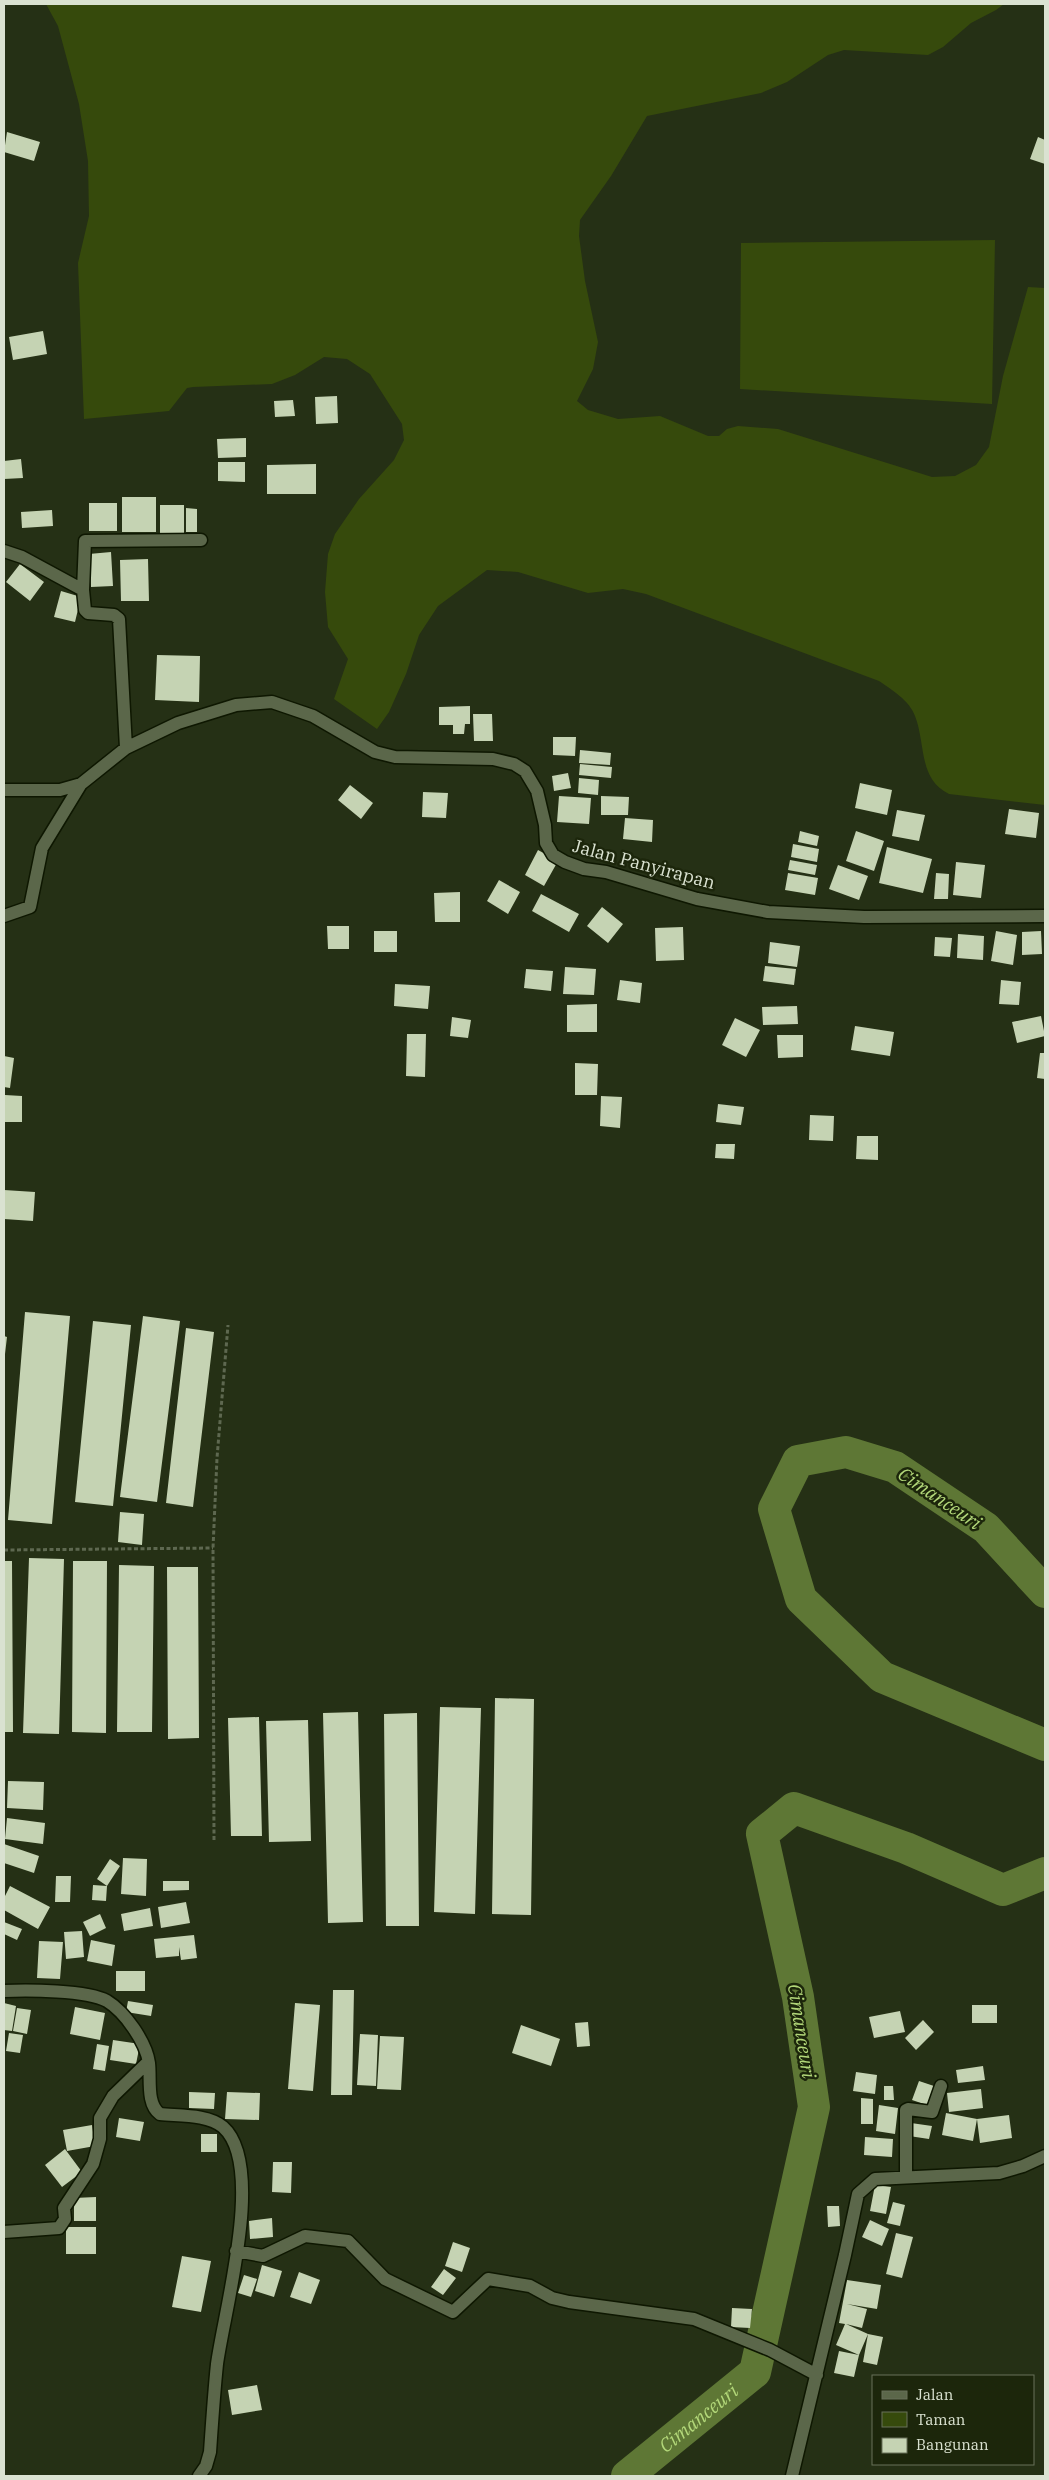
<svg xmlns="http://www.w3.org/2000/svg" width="1049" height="2480" font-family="'IBM Plex Serif',serif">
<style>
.green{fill:#364a0c}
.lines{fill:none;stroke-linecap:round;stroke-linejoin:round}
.river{stroke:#5e7735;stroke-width:32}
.building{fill:#c5d3b3}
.street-casing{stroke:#0e1701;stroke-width:15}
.path{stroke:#5e6850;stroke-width:3;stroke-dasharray:4 2.5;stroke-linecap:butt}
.street{stroke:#5b674a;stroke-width:12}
.labels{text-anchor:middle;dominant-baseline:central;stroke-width:5;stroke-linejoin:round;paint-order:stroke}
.street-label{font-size:18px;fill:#dae2d1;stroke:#1c260b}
.water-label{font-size:19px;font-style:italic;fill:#b2d779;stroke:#1c260b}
</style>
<rect width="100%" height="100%" fill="#253015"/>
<!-- green -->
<path class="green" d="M46,4H1004L996,10L971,23L943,47L928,55L844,50L828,55L787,82L761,93L647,116L611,176L580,220L579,236L585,281L598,342L593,369L577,401L588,410L618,419L660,416L708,436H719L727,429L738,426L778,429L932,477L955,476L976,465L989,447L1003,376L1028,287L1045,288V805L949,794C918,779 926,744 915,716C910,701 891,689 879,681L646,594L623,589L588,593L518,572L487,570L438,606L419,635L406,674L389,712L377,729L334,699L348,659L328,627L325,592L328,554L335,534L359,499L394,460L404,440L402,424L370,374L347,359L324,357L295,375L272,384L193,387L187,388L169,411L84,419L78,263L89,216L88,161L79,104L58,26Z
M995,240L992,404L740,389L741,243Z"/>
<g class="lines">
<!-- river -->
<g class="river">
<path d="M1045,1592L986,1528L895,1467L846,1452L798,1461L774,1509L801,1599L882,1677L1045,1745"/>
<path id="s1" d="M627,2476L755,2372L814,2107L798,1997L762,1834L794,1808L906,1848L1003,1890L1045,1873"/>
</g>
</g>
<!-- building -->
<path class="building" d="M7,132L40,142L34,161L4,152Z
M1038,137L1045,140V164L1030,159Z
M43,331L47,354L13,360L9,337Z
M337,396L338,423L316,424L315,397Z
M293,400L295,416L275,417L274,401Z
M246,438V457L218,458L217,439Z
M21,459L23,478L4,479V461Z
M218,462H245V482L218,481Z
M316,464V494H267V465Z
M122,497H156V532H122Z
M89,503H117V531H89Z
M160,505H184V533H160Z
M186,508L197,509V532H186Z
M52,510L53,526L22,528L21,512Z
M111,552L113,586L91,587L89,554Z
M148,559L149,601H121L120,560Z
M20,564L44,582L30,601L6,582Z
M61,591L81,597L75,622L54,617Z
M157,655L200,656L199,702L155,700Z
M470,706V724H465L464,734H453V725H439V707Z
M473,714H492L493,741H474Z
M553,737H576L575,756L553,755Z
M580,750L611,753L610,765L579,763Z
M580,764L612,767L611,778L579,775Z
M568,773L571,788L554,791L552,776Z
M579,778L599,780L598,795L578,793Z
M860,783L892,790L887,815L855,808Z
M350,785L373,803L361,819L338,800Z
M423,792L448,793L446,818L422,817Z
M559,796L591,798L589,824L557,822Z
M601,796L629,797L628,815H601Z
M1009,809L1039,813L1036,838L1005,834Z
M897,810L925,815L919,841L892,836Z
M625,818L653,820L652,842L623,839Z
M800,831L819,836L817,846L798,842Z
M856,831L884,841L874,871L846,861Z
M793,844L819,849L817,862L791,857Z
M887,847L932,859L923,893L879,883Z
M538,850L558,861L544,886L525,875Z
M790,860L817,865L815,875L788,870Z
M956,862L985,865L981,898L953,895Z
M838,865L868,876L859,900L829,889Z
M788,873L818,878L815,895L785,890Z
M936,873L949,874L948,899H934Z
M499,880L520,892L508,914L487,901Z
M460,892V922H435L434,893Z
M541,894L579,914L569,932L532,911Z
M602,907L623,924L608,943L587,926Z
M327,926H349V949H328Z
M683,927L684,960L656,961L655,928Z
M374,931H397V952H374Z
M996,931L1017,935L1013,965L991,961Z
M1041,931L1042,954L1022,955V932Z
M958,934L984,936L983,960L957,958Z
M935,937L952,938L950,957L934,956Z
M770,942L800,946L797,967L768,963Z
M765,966L796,969L794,985L763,981Z
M565,967L596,969L594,995L563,994Z
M526,969L553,971L551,991L524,988Z
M620,980L642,983L640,1003L617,1000Z
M1001,980L1021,982L1019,1005L999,1004Z
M395,984L430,986L428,1009L394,1006Z
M597,1004V1032H567V1005Z
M797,1006L798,1024L763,1025L762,1007Z
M1041,1016L1045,1036L1017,1043L1012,1022Z
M452,1017L471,1020L468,1038L450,1036Z
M735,1018L760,1030L746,1057L722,1045Z
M855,1026L894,1032L890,1056L851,1050Z
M407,1034H426L425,1077L406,1076Z
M777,1035H803V1057L778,1058Z
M1040,1053H1045V1079L1037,1078Z
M4,1056L14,1058L10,1088L4,1087Z
M575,1063L598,1064L597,1095H575Z
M5,1095L22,1096V1122H5Z
M601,1096L622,1097L620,1128L600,1126Z
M718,1104L744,1107L741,1125L716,1122Z
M810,1115L834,1116L833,1141L809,1140Z
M857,1136H878V1160L856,1159Z
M716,1144H735L734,1159L715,1158Z
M4,1190L35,1192L33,1221L4,1219Z
M25,1312L70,1316L52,1524L8,1520Z
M143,1316L180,1321L157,1502L120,1497Z
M93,1321L131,1325L113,1506L75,1502Z
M186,1328L214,1332L193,1507L166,1503Z
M4,1336L7,1337L5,1354H4Z
M120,1512L144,1514L142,1545L118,1542Z
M29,1558L64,1559L59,1734L23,1733Z
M4,1561H12L13,1732H4Z
M73,1561H107L106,1733L72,1732Z
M119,1565L154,1566L152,1732H117Z
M167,1567H198L199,1738L168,1739Z
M495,1698L534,1699L531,1915L492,1914Z
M440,1707L481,1708L475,1914L434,1912Z
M358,1712L363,1922L328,1923L323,1713Z
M417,1713L419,1926H386L384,1714Z
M259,1717L262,1836H231L228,1718Z
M308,1720L311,1841L269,1842L266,1721Z
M8,1781L44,1782L43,1810L7,1808Z
M7,1818L45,1823L43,1844L5,1839Z
M4,1844L39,1856L34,1873L4,1863Z
M123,1858L147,1859L146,1896L121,1894Z
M110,1859L120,1866L107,1886L106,1901L92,1900L93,1885L107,1886L97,1879Z
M56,1876H71L70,1902H55Z
M163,1881H189V1890L163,1891Z
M10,1886L50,1907L38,1929L4,1910V1898Z
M186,1902L190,1923L161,1928L158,1907Z
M150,1908L153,1926L124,1931L121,1914Z
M100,1914L106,1928L90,1936L83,1922Z
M4,1922L22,1929L17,1940L4,1934Z
M82,1931L84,1957L66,1959L64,1932Z
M194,1935L197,1958L181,1960L179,1947V1956L156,1958L154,1939Z
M91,1940L115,1945L112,1966L87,1961Z
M39,1941L63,1942L60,1979L37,1978Z
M116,1971H145V1991H116Z
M333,1990H354L352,2095H331Z
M128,2001L153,2005L151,2016L126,2012Z
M4,2003L16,2006L12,2031L4,2030Z
M295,2003L320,2005L313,2091L288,2089Z
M972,2005H997V2023H972Z
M75,2007L105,2013L100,2040L70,2034Z
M17,2008L31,2010L27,2034L13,2031Z
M900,2011L905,2032L874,2038L869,2017Z
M923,2020L934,2032L916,2050L905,2038Z
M588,2022L590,2046L577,2047L575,2023Z
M521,2025L560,2039L551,2066L512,2053Z
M9,2033L23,2035L20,2053L6,2051Z
M360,2034L378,2035L376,2086L357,2085Z
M380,2036L404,2037L401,2090L377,2089Z
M113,2040L140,2044L136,2064L110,2060Z
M97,2044L109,2046L105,2071L93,2069Z
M983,2066L985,2080L958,2083L956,2070Z
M856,2072L877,2075L875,2094L853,2091Z
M919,2081L934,2086L927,2105L912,2100Z
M884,2086H893L894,2100H884Z
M981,2089L983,2108L949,2112L947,2093Z
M189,2092L215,2093L214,2109L189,2108Z
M227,2092L260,2093L259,2120L225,2119Z
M861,2098L873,2099V2124H861Z
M879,2105L898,2108L895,2134L876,2131Z
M946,2113L977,2119L1009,2115L1012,2138L980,2143L977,2119L973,2141L942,2135Z
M119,2118L144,2122L140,2141L116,2137Z
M911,2123L932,2126L929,2139L909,2136Z
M92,2125L95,2146L67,2151L63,2130Z
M201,2134H217V2152H201Z
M865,2137L893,2139L892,2157L864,2155Z
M65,2149L82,2172L62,2187L45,2165Z
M273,2162H292L291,2193L272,2192Z
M875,2185L891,2187L886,2214L870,2211Z
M96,2197V2221H74V2198Z
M893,2202L905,2205L900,2226L887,2223Z
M827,2206H839L840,2226L828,2227Z
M272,2218L273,2237L250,2239L249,2221Z
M870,2220L889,2229L882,2246L862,2237Z
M66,2227H96V2254H66Z
M896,2233L913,2237L902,2278L886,2274Z
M453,2242L470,2248L462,2272L445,2266Z
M182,2256L211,2261L201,2312L172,2307Z
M262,2265L282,2271L274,2297L255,2291Z
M444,2269L456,2278L443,2295L431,2287Z
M299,2272L320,2280L311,2304L290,2297Z
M244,2275L257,2279L251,2297L238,2293Z
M847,2280L881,2285L877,2309L847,2304L867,2309L862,2328L846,2324L868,2334L883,2337L877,2365L863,2362L868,2334L859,2355L836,2345L845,2324L839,2323Z
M732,2308L752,2309L750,2328L731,2327Z
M839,2351L859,2355L854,2377L834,2373Z
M257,2385L262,2410L232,2415L228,2390Z"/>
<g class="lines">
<!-- street casing -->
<g class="street-casing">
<path id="street" d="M4,551L22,557L83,590L85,610L88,613L114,615L119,619L126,748
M83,590L85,541L201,540
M4,790H60L81,784L126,748L178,723L236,705L272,702L313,716L375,752L395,757L493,759L514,764L525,771L537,791L545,825L546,843L553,855L565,862L584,869L606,872L697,899L768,912L864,917L1045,916
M4,916L30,907L42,848L81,784
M4,1991C27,1990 87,1990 107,2001C125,2012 146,2042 149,2063C151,2079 146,2104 160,2114C179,2116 208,2114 223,2127C266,2165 224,2311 217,2364C214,2393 212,2423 210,2452L206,2466L199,2476
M906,2177V2110L908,2109L932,2112L941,2086
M4,2232L59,2228L65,2219L64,2208L93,2164L100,2139V2118L113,2096L148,2062
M236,2251L263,2256L305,2236L348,2241L385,2279L453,2312L488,2279L530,2286L552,2298L569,2302L694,2319L770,2350L817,2375
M792,2476L845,2255L858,2194L875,2179L999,2173L1023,2166L1045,2156"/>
</g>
<!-- path -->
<path class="path" d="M4,1550L213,1548
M214,1840L213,1548L217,1458L228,1325"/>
<!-- street -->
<use href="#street" class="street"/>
</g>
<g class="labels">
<!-- street labels -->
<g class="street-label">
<text transform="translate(644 864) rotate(15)">Jalan Panyirapan</text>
</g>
<!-- water labels -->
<g class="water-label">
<text transform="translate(940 1498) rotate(34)">Cimanceuri</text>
<text transform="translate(802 2031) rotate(81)">Cimanceuri</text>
<text stroke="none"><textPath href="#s1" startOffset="92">Cimanceuri</textPath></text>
</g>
</g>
<!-- border -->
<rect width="1049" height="2480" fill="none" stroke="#dae2d1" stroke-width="10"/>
<!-- legend -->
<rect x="872" y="2375" width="162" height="90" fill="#1c260b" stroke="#68715a"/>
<rect x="882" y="2391" width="25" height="8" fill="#5b674a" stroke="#68715a"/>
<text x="916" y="2400" font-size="15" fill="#dae2d1">Jalan</text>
<rect x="882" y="2412" width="25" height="15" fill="#364a0c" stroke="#68715a"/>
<text x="916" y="2425" font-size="15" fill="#dae2d1">Taman</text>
<rect x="882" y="2438" width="25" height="15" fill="#c5d3b3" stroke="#68715a"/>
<text x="916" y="2450" font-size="15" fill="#dae2d1">Bangunan</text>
</svg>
